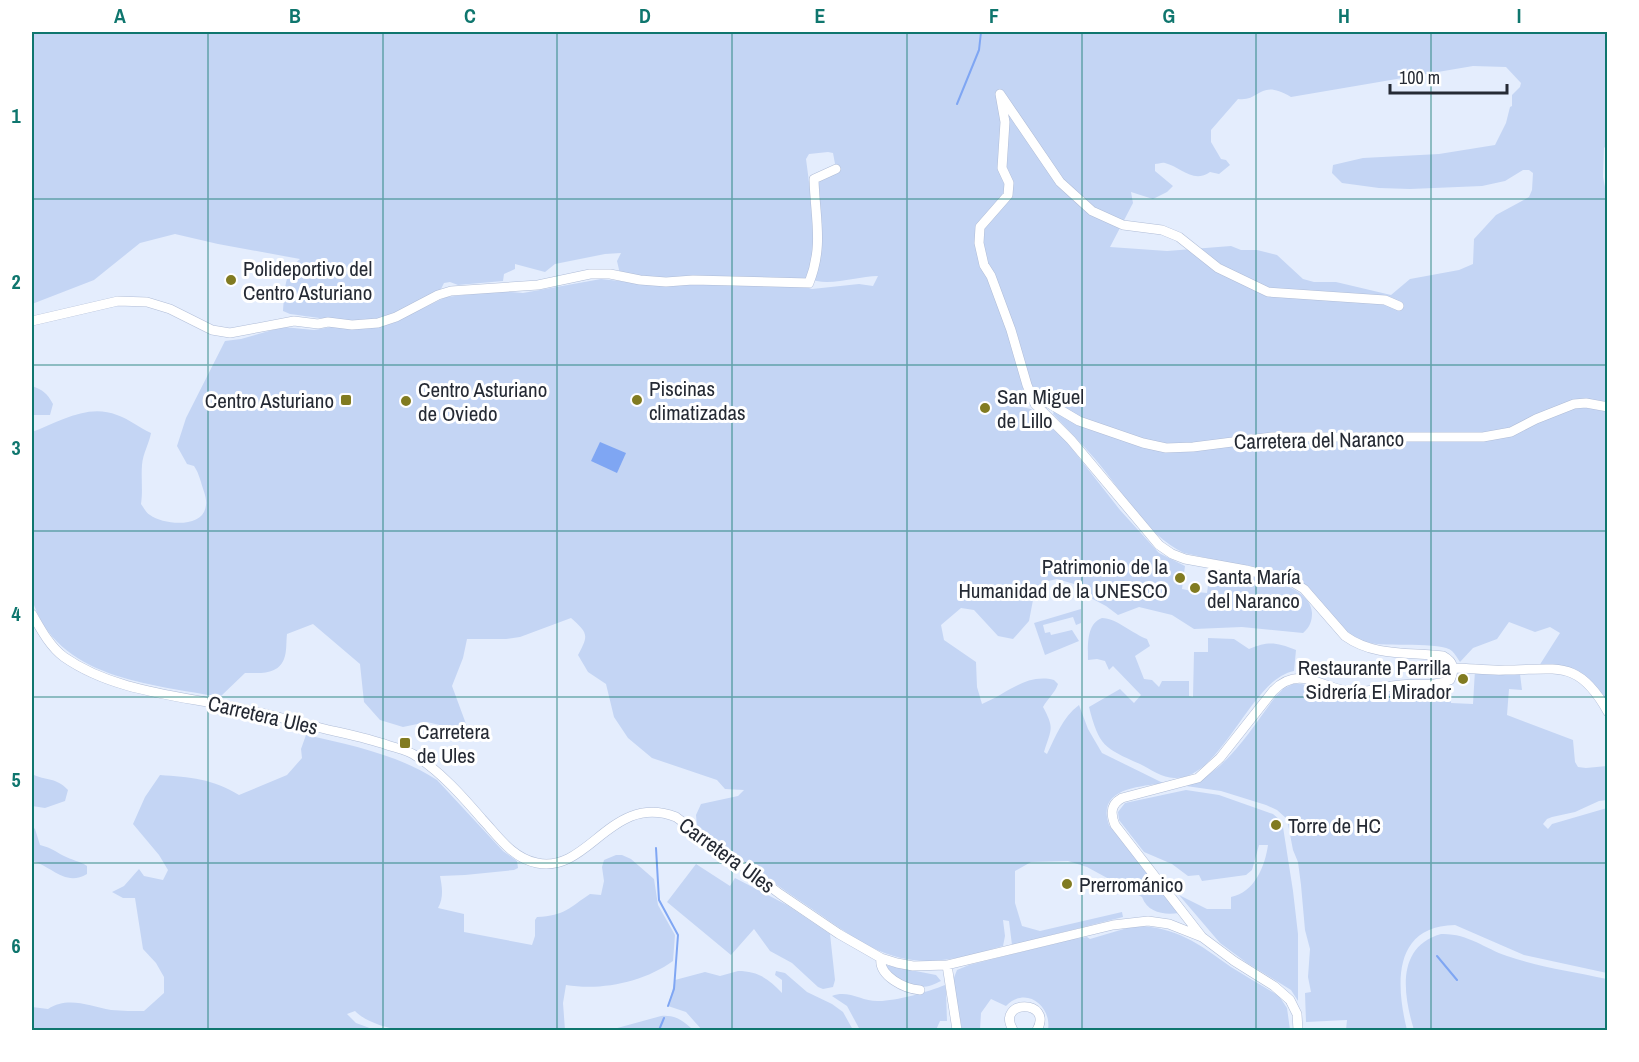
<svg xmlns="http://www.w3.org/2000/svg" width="1639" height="1062" font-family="'Archivo Narrow',sans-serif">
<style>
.green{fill:#c4d5f4;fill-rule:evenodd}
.water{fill:#7fa6f3}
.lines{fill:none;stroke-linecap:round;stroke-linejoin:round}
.stream{stroke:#7fa6f3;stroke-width:2}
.minor-casing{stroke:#b0bdd7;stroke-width:10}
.minor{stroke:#fff;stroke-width:9}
.grid{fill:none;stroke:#0f766e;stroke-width:1.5;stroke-opacity:0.55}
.poi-dot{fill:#817b21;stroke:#fff;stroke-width:2}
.labels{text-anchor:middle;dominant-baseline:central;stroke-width:6;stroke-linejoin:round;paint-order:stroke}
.poi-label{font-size:21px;fill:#252a34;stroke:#fff;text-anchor:start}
.street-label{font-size:21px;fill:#252a34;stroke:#fff}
.neatline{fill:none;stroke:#0f766e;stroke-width:2}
.grid-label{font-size:20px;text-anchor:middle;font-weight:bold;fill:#0f766e}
</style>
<rect width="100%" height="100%" fill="#e4edfd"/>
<!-- green -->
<path class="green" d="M32,32H1607L1608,144L1604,148L1603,177L1608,202L1607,706L1590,682L1539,666L1560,633L1550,627L1535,632L1509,622L1497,639L1473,648L1460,662C1458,659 1455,654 1452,651C1442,641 1385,648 1366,642C1337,634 1321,593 1295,577L1184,553C1147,536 1121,489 1095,459C1081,443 1067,429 1053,414L1057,403C1047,395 1037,385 1023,389L1017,400L1022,407L1031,409L1066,441L1120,510L1159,553L1185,566L1182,589L1192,591V593L1196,594L1197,592L1207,593L1210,570C1235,574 1310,579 1312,613C1312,621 1310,627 1303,633L1242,627L1194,629L1172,615L1139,607L1118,615L1106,606L1089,597L1078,580L1074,584L1057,579L1044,582L1033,600L1029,621L1013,639L998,636L974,610L961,608L941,625L944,640L976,662L977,687L982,704C1007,694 1026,673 1054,680L1058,684C1055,693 1048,698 1043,707C1055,729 1051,729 1044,752L1047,754C1056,736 1062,718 1079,705L1088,729L1102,753L1163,783C1139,787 1096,788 1109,825L1179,913C1164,915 1148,913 1142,897L1087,867L1068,861L1031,862L1015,871V903L1022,926L1040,931L1122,912L1123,917L1012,945L1009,921L1003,920L1005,936L1003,946C975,954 943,964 913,960C875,956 843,930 812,909C773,883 735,855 697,827L696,815L701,804L738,796L744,790L725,789L717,780L652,758L628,738L614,717L606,684L588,672L578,655C589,635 588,633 571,618L520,637L506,639H467L463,658L452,686L469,732L427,722L403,727L380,720L364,702L360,664L313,624L287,634C286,642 287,652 284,659C278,675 260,673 245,673L220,697C151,684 56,679 32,599V432C59,422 88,403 117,415C129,419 140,428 151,433C149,444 143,453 142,465C141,479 143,491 141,504C144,508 146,513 150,515C164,525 204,529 206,505C207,497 203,490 201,482C199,476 198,472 194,466L187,464L177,446L186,418L225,341L241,339L283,327L314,330L331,327H370L393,323L446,297L501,291L523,293L601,279L638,283L800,285L812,289L859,284L873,286L878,276C856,276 828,288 807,278L674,279L620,274L617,261L621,253L605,254L555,264L545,272L515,264V269L504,274L503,281L458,285L450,282L444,283L441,289C428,296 415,305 401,312C367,329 325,318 290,314L283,311C285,290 284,272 300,259L218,244L175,234L140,243L94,280L32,304ZM1473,66L1506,67L1521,83L1520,87L1512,95V106L1510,107L1506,123L1495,145L1439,154L1363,158L1333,165L1332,173L1342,183L1379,188L1410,189L1482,186L1505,181L1523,170H1529L1533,173L1532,190L1529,197L1496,215L1474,239L1473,264L1459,270L1410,279L1391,295L1336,282H1314L1303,279L1277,255L1257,250H1241L1231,246L1167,251L1110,247L1133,203L1131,192L1153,199L1167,192L1173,186L1155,171V164C1158,164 1162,162 1165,163C1181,167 1193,184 1210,172L1219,174L1230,165L1226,160L1221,159L1211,142V130L1238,99C1261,102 1259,78 1291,97ZM828,152L833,153L836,169L809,182L806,159L809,154Z
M32,386C43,390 47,393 53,404L50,415H32Z
M1081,609V623L1076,625L1073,617L1043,625L1045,633L1050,632L1051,635L1072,630L1079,641L1045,655L1034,623Z
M1102,618C1116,618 1133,634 1147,639L1150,646L1135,656L1144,679L1152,680L1159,687L1162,681H1189V696L1193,697L1194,652H1208V638L1234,639L1249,649C1268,641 1276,642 1296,650L1294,671C1250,679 1222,780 1174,778C1163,778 1150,769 1140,764C1104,748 1099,746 1089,707L1120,689L1134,703L1141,695L1113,666L1109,670L1105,661L1097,659L1088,660C1088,646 1086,624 1102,618Z
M1475,670L1520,674L1522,690L1509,689L1507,715L1573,740L1575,762L1578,767L1586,768L1607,766V800L1599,801L1575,812L1552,817L1547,819L1543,824L1548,829L1552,824L1607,808V973L1524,955L1455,925C1392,926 1396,986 1407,1030H1346L1347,1020L1306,1022L1305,993L1311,992L1308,977L1310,949L1305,930L1301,885L1298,862L1293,850L1287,819L1277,810L1266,805L1221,791L1186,786C1226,773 1251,729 1276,696L1283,689L1293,684H1302L1349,700L1380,694H1451V703L1473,704Z
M306,735C351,745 399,755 437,780L503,851L517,861L518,868L514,870L465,875L440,876C442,887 444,897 438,908L464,914V932L532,945L535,936V920L537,917C565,916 570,907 590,894L601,895L604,881L602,867L604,860L616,855H622L631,859L654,879L658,905L675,935L673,961C644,982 601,991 566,985L563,1003L565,1030H399C384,1027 366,1022 355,1011L347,1014L356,1023L375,1030H32V1007L48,1009C68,996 89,1006 111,1010C122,1011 134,1011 144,1011L164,993V977L156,963L143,949L135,898H123L112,892L124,886L139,869L144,876L163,880L168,870L159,855L133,824L145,797L160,775C189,777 214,779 239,795L287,775L302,758L301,749Z
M32,774C46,781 56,777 68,790L65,801L45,808L32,806Z
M1186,790L1219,795L1273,814L1280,820L1283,827L1293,891L1298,934V1001L1291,990L1247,963L1220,943L1179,895L1207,909H1231V897C1255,892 1265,866 1268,845H1259L1252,870L1246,875L1202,881L1199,875L1188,876L1172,864L1144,852L1119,820L1118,812L1125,803Z
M32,826L35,829L40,845C52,848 54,851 64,856C71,860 80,861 87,866V874C65,887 52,866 32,861Z
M696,864L730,886L735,878L787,905L830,934L835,980L833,987L823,989L818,987L792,963L770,951L754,929L731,955L667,902Z
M1134,926C1176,926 1199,944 1231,967C1247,977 1263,986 1279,996L1287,1008L1290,1030H1048C1052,1006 1026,985 1006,1006L991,999L981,1013L980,1030H962L953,980L957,970L969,965L1074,939L1087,937L1090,939Z
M1441,934C1467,933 1484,948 1507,956C1539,967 1574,972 1607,979V1030H1414C1403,994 1396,947 1441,934Z
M885,965L936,975L941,981C935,984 928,987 922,987C908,987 889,978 885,965Z
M738,971C758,971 769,979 782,993V980L775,975L776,971L785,973L807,992L832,1004L843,1012L853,1030H702L686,1012L668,1006L675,980L705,972L720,976Z
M945,985L946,991L947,1021H940L936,1030H860L847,1006L832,996C848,989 863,1002 879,1001C896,1001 928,992 945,985Z
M661,1016C675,1015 683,1020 693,1030H610Z"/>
<!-- water -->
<path class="water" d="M600,442L626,453L617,473L591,461Z"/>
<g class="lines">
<!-- stream -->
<path class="stream" d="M957,104L979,50L981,32
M656,848L659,900L678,935L674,989L668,1006
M1437,956L1457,980
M659,1030L664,1018"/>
<!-- minor casing -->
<g class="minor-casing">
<path id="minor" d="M32,321L118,301L147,302L170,309L212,330L230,333L294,321L318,324L328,322L352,325L378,323L396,317L438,295L451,291L538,285L590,274H610L640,280L666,282L693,280L809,283C824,245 815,218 814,179L836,169
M1034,399L1040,398L1079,421L1143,443L1166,448L1193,447L1272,437H1483L1511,432L1536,419L1574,404L1586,403L1608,407
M32,614C40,628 50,647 64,657C111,690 173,695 228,706C261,712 293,721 325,729C346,734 367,738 387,745C396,748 408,750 416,756C441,772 463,797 482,819C498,836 512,858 537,863C589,874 611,792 676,817L780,894L839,934L881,958L897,963L913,966L947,965L1113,925L1148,921L1169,924L1202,937
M1454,668C1471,668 1488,671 1505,670C1557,670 1578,658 1608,712
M881,958C878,976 905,989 920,990
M947,965L957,1030
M1013,1030C995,999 1054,999 1037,1030
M1298,1030L1297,1014L1290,1000L1274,986L1234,961L1202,937L1115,825C1110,813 1111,804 1122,798L1198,778L1220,758L1273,691C1301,663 1322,690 1354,692C1369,693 1385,686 1400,685C1417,683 1434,687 1450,680C1455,669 1454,662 1443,656C1410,652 1374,657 1345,636L1304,589L1289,580L1246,570L1185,559L1172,554L1159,545L1071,440L1035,404L1027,385L1011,330L991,276L984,265L979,243L980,227L1008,195L1009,183L1002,168L1005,122L1000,94L1060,182L1092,211L1123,225L1162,230L1179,237L1218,268L1268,292L1385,300L1399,306"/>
</g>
<!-- minor -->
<use href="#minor" class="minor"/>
</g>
<!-- grid -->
<path class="grid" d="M208,32V1030M383,32V1030M557,32V1030M732,32V1030M907,32V1030M1082,32V1030M1256,32V1030M1431,32V1030M32,199H1608M32,365H1608M32,531H1608M32,697H1608M32,863H1608"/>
<!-- markers -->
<g class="poi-dot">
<circle cx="231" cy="280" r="6"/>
<rect x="340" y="394" width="12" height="12" rx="3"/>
<circle cx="637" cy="400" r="6"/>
<circle cx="406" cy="401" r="6"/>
<circle cx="985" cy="408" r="6"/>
<circle cx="1180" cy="578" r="6"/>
<circle cx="1195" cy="588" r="6"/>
<circle cx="1463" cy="679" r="6"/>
<rect x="399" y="737" width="12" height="12" rx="3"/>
<circle cx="1276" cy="825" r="6"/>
<circle cx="1067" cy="884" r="6"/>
</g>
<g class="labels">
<!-- poi labels -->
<g class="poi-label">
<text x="243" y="268">Polideportivo del<tspan x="243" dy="24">Centro Asturiano</tspan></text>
<text x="649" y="388">Piscinas<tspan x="649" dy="24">climatizadas</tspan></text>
<text x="418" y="389">Centro Asturiano<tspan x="418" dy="24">de Oviedo</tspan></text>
<text x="997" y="396">San Miguel<tspan x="997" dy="24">de Lillo</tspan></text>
<text x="334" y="400" text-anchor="end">Centro Asturiano</text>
<text x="1168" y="566" text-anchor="end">Patrimonio de la<tspan x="1168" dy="24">Humanidad de la UNESCO</tspan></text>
<text x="1207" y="576">Santa María<tspan x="1207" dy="24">del Naranco</tspan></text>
<text x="1451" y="667" text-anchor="end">Restaurante Parrilla<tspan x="1451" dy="24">Sidrería El Mirador</tspan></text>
<text x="417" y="731">Carretera<tspan x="417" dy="24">de Ules</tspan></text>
<text x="1288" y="825">Torre de HC</text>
<text x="1079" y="884">Prerrománico</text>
</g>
<!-- street labels -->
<g class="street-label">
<text transform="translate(1319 440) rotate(-1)">Carretera del Naranco</text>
<text transform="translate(263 715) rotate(13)">Carretera Ules</text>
<text transform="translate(727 855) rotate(36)">Carretera Ules</text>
</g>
</g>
<!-- border -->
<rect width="1639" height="1062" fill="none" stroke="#ffffff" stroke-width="66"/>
<!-- scale -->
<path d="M1390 84v9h117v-9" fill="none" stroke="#252a34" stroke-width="3"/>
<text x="1399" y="84" font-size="18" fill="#252a34" stroke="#ffffff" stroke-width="4.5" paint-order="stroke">100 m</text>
<rect x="33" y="33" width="1573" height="996" class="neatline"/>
<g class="grid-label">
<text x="120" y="23">A</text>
<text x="295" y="23">B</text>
<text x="470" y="23">C</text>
<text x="645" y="23">D</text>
<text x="820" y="23">E</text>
<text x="994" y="23">F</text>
<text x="1169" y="23">G</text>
<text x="1344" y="23">H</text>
<text x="1519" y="23">I</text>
<text x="16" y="123">1</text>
<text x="16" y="289">2</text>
<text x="16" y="455">3</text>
<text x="16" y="621">4</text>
<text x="16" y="787">5</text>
<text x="16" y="953">6</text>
</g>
</svg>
